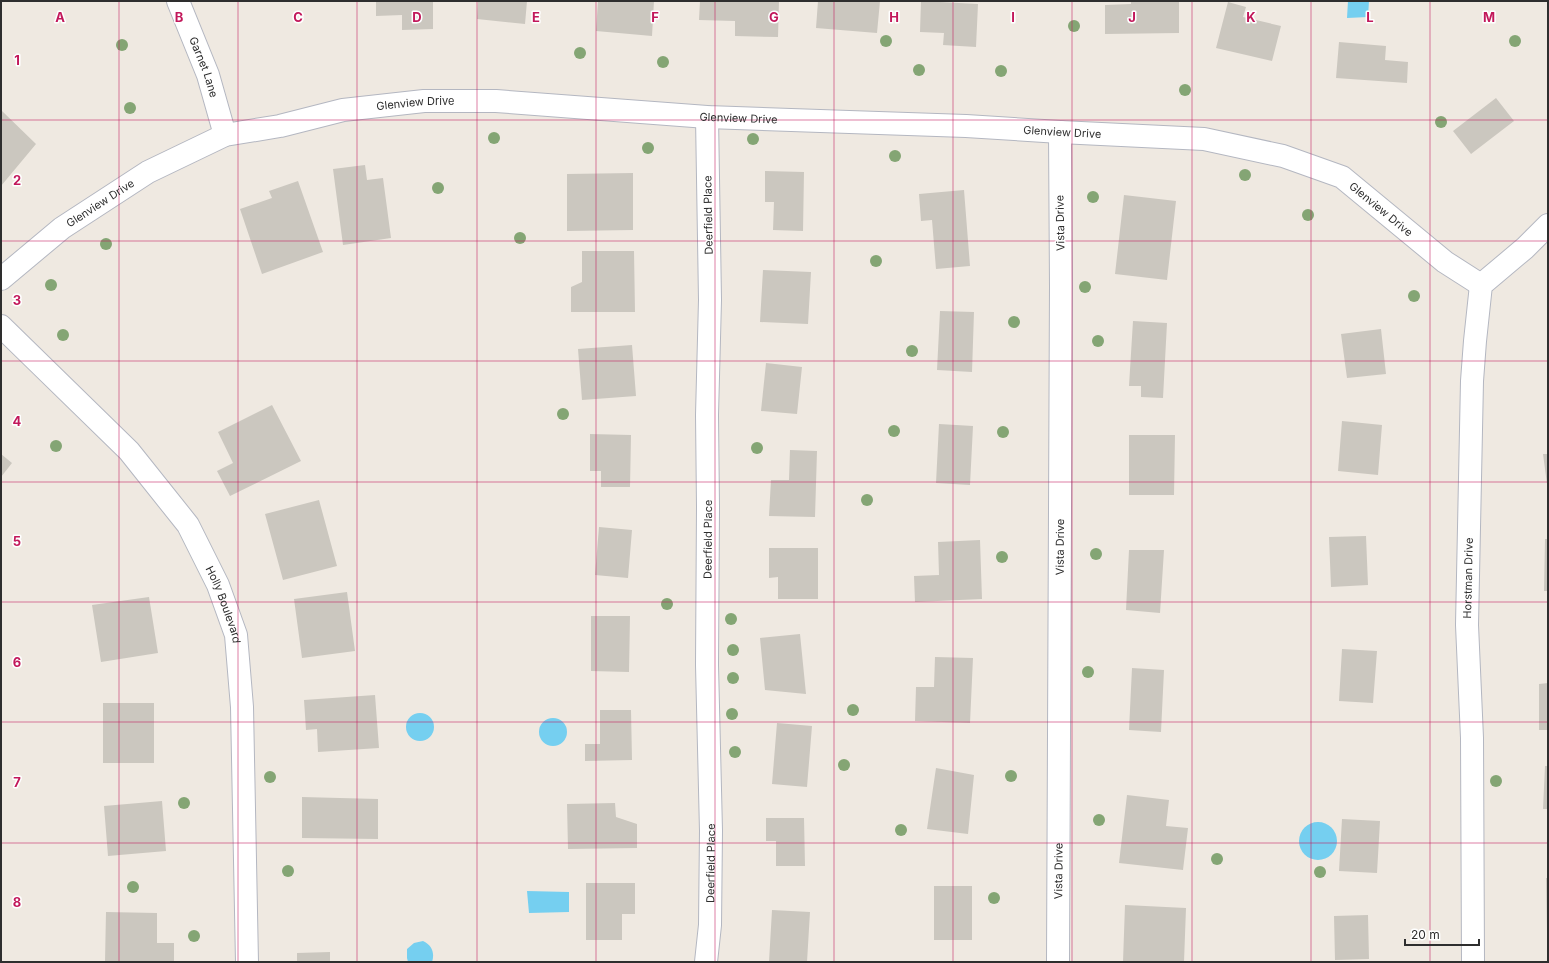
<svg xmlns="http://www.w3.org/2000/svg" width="1549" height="963" font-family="Inter,sans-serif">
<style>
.water{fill:#75cff0}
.building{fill:#cbc7bf}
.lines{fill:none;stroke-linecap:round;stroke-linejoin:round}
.minor-casing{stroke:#b4b7c1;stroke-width:24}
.minor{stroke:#fff;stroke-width:22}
.tree{fill:#84a574}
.grid{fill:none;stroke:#c2185b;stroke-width:1;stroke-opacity:0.55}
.labels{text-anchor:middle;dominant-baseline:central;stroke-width:3;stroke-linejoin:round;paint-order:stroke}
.street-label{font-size:11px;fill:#2e2e2e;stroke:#fff}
.grid-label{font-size:13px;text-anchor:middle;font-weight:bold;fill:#c2185b;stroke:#fff;stroke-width:3;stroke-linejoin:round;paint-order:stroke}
</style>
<rect width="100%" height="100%" fill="#efe9e1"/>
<!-- water -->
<path class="water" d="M1348,1H1369L1368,17L1347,18Z
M406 727a14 14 0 1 1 28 0a14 14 0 1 1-28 0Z
M539 732a14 14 0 1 1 28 0a14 14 0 1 1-28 0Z
M1299 841a19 19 0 1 1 38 0a19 19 0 1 1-38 0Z
M527,891L569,892V912L529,913Z
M423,941C432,945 435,953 432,962H408L407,958V949L414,943Z"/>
<!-- building -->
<path class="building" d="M376,1H433V29L402,30V15L376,16Z
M478,1H527L525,24L477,19Z
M598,1H654L652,36L596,31Z
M700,1H779L778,37L735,36V21L699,20Z
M818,1H880L877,33L816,28Z
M921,1L978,4L976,47L943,45L944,33L920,32Z
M1131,1L1179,2V33L1105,34V5L1131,4Z
M1228,2L1246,7L1243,17L1281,26L1272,61L1216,48Z
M1339,42L1386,46L1385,60L1408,62L1407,83L1336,78Z
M1496,98L1514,121L1471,154L1453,131Z
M1,110L36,144L1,186Z
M365,165L367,180L383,178L391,238L343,245L333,169Z
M765,171L804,172L803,231L773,230L774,202H765Z
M633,173V230L567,231V174Z
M298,181L323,252L262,274L240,209L272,198L269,191Z
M964,190L970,266L936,269L932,220L921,221L919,194Z
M1124,195L1176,201L1167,280L1115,274Z
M582,251H634L635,312H571V287L582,282Z
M763,270L811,272L808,324L760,322Z
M940,311L974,312L972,372L937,370Z
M1133,321L1167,323L1163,398L1141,397V386H1129Z
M1381,329L1386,374L1347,378L1341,334Z
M632,345L636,396L582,400L578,349Z
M766,363L802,367L797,414L761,411Z
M272,405L301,461L230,496L217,471L233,463L218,432Z
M1342,421L1382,425L1378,475L1338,471Z
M939,424L973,426L970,485L936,483Z
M590,434L631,435L630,487H601V471H590Z
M1129,435H1175L1174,495H1129Z
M790,450L817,451L815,517L769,516L771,480H789Z
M1,454L12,463L1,477Z
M1543,454H1548V484H1547Z
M319,500L337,566L283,580L265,514Z
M599,527L632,530L628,578L595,575Z
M1366,536L1368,585L1331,587L1329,537Z
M1545,539H1548V591H1544Z
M980,540L982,599L915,602L914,576L939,575L938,542Z
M769,548H818V599H778V577L769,578Z
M1129,550H1164L1160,613L1126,610Z
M347,592L355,651L302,658L294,599Z
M149,597L158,653L101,662L92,605Z
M591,616H630L629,672L591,671Z
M800,634L806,694L765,690L760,638Z
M1342,649L1377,651L1373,703L1339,701Z
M935,657L973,658L970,723L915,721L916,687H934Z
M1132,668L1164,670L1161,732L1129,730Z
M1548,683V730H1539V684Z
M375,695L379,748L318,752L317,729L306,730L304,700Z
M103,703H154V763H103Z
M600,710H631L632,760L585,761V744H600Z
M777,723L812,726L807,787L772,784Z
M1545,766H1548V809H1543Z
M936,768L974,775L968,834L927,829Z
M1127,795L1169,800L1166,826L1188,828L1183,870L1119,863Z
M302,797L378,799V839L302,838Z
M162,801L166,851L108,856L104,806Z
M615,803L616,817L637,824V848L568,849L567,804Z
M766,818H804L805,866H776V841H766Z
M1342,819L1380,821L1377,873L1339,871Z
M1546,878H1548V932H1547Z
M586,883H635V914H622V940H586Z
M934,886H972V940H934Z
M1125,905L1186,908L1184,962H1123Z
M772,910L810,912L807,962H769Z
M106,912L157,913V943H174V962H105Z
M1368,915L1369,959L1335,960L1334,916Z
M330,952V962H297V953Z"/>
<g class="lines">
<!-- minor casing -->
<g class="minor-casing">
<g id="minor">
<path id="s1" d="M178,1L208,75L225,135"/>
<path id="s2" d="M1,279L62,228L148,172L225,135L280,126L343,110L424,101H496L707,117L966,126L1060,132L1204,139L1283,156L1342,177L1445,262L1481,285"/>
<path id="s3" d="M1,326L129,451L188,525L218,585L236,635L242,707L247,962"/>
<path id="s4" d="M706,962L710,925L711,831L707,665L708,507L707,415L710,300L707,117"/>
<path id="s5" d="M1058,962L1061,286L1060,132"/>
<path id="s6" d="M1473,962L1472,738L1467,625L1472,381L1475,341L1481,285L1525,248L1548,225"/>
</g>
</g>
<!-- minor -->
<use href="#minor" class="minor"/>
</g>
<!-- trees -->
<g class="tree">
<circle cx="1074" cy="26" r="6"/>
<circle cx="886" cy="41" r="6"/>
<circle cx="1515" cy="41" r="6"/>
<circle cx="122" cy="45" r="6"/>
<circle cx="580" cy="53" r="6"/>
<circle cx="663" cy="62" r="6"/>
<circle cx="919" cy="70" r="6"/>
<circle cx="1001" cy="71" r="6"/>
<circle cx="1185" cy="90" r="6"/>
<circle cx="130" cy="108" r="6"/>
<circle cx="1441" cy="122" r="6"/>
<circle cx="494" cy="138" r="6"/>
<circle cx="753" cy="139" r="6"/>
<circle cx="648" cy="148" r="6"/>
<circle cx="895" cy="156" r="6"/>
<circle cx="1245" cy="175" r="6"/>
<circle cx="438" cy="188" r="6"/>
<circle cx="1093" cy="197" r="6"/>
<circle cx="1308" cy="215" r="6"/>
<circle cx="520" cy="238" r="6"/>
<circle cx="106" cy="244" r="6"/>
<circle cx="876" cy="261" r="6"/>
<circle cx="51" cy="285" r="6"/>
<circle cx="1085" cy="287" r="6"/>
<circle cx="1414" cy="296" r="6"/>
<circle cx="1014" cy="322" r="6"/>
<circle cx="63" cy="335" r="6"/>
<circle cx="1098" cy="341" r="6"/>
<circle cx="912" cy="351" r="6"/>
<circle cx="563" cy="414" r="6"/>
<circle cx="894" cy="431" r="6"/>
<circle cx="1003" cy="432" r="6"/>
<circle cx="56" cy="446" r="6"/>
<circle cx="757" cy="448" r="6"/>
<circle cx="867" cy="500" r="6"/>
<circle cx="1096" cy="554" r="6"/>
<circle cx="1002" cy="557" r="6"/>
<circle cx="667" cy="604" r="6"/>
<circle cx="731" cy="619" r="6"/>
<circle cx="733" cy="650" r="6"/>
<circle cx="1088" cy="672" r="6"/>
<circle cx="733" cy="678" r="6"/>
<circle cx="853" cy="710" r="6"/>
<circle cx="732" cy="714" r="6"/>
<circle cx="735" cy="752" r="6"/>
<circle cx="844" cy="765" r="6"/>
<circle cx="1011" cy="776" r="6"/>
<circle cx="270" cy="777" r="6"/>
<circle cx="1496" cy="781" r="6"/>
<circle cx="184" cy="803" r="6"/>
<circle cx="1099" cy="820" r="6"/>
<circle cx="901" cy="830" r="6"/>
<circle cx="1217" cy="859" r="6"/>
<circle cx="288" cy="871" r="6"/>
<circle cx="1320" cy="872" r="6"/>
<circle cx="133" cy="887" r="6"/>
<circle cx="994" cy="898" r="6"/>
<circle cx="194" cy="936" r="6"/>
</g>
<!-- grid -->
<path class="grid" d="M119,1V962M238,1V962M357,1V962M477,1V962M596,1V962M715,1V962M834,1V962M953,1V962M1072,1V962M1192,1V962M1311,1V962M1430,1V962M1,120H1548M1,241H1548M1,361H1548M1,482H1548M1,602H1548M1,722H1548M1,843H1548"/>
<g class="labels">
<!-- street labels -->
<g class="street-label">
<text stroke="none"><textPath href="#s1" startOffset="71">Garnet Lane</textPath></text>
<text stroke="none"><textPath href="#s2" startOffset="461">Glenview Drive</textPath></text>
<text stroke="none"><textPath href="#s2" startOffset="785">Glenview Drive</textPath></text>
<text stroke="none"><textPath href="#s2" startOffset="1109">Glenview Drive</textPath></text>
<text stroke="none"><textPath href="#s2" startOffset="125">Glenview Drive</textPath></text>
<text stroke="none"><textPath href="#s2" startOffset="1445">Glenview Drive</textPath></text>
<text transform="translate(708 215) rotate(-91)">Deerfield Place</text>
<text transform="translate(1060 223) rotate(-91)">Vista Drive</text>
<text stroke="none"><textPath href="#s4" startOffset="423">Deerfield Place</textPath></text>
<text stroke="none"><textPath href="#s5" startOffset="415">Vista Drive</textPath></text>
<text stroke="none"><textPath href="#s6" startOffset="384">Horstman Drive</textPath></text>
<text stroke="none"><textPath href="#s3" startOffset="361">Holly Boulevard</textPath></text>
<text stroke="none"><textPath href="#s4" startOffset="99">Deerfield Place</textPath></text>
<text stroke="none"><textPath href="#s5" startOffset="91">Vista Drive</textPath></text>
</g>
</g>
<g class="grid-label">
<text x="60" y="22">A</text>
<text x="179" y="22">B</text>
<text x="298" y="22">C</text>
<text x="417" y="22">D</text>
<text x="536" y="22">E</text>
<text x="655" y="22">F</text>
<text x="774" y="22">G</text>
<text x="894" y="22">H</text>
<text x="1013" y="22">I</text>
<text x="1132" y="22">J</text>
<text x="1251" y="22">K</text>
<text x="1370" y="22">L</text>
<text x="1489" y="22">M</text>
<text x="17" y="65">1</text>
<text x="17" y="185">2</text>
<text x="17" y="305">3</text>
<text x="17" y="426">4</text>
<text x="17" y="546">5</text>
<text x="17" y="667">6</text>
<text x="17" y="787">7</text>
<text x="17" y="907">8</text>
</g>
<!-- border -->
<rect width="1549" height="963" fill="none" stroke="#2e2e2e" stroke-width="4"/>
<!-- scale -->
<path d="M1405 939v6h74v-6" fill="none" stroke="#2e2e2e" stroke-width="2"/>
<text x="1411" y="939" font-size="12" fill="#2e2e2e" stroke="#ffffff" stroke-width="3" paint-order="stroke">20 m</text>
</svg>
